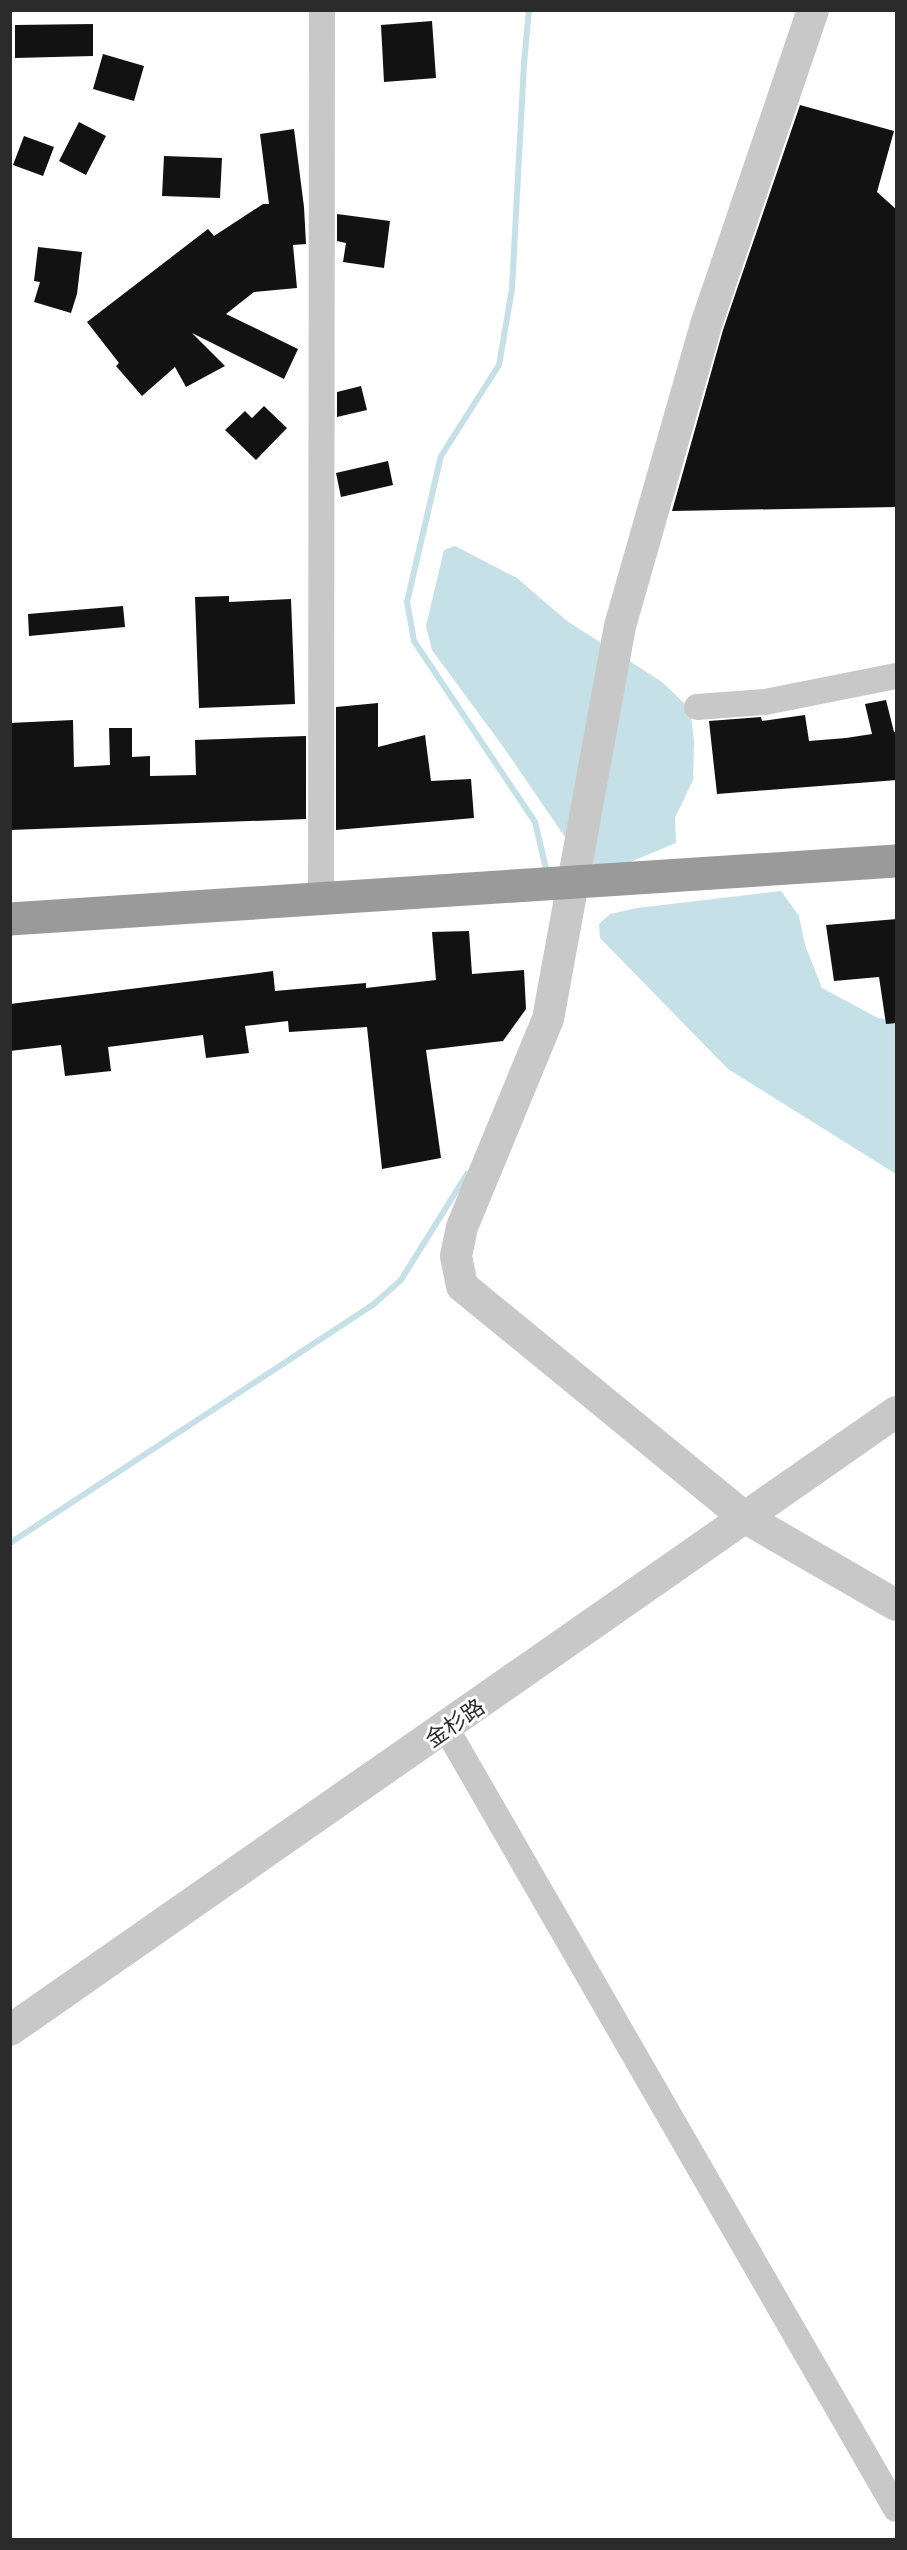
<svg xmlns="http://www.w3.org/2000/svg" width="907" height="2550" font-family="'Exo 2','Noto Sans SC',sans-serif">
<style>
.water{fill:#c6e0e8}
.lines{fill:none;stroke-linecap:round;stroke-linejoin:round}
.stream{stroke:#c6e0e8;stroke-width:6}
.building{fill:#121212}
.minor{stroke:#c8c8c8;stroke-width:26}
.tertiary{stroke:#c8c8c8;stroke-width:32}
.trunk{stroke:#9a9a9a;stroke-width:33}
.labels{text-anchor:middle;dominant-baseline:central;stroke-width:6;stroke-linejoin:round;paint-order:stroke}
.street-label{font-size:22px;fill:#2b2b2b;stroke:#fff}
</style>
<rect width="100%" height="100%" fill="#fff"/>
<!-- water -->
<path class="water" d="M455,546L517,578L567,621L662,682L685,704L691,717L694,741L693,780L675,818L676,843L618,867L590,865L565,837L504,748L432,650L426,626L444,550Z
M781,891L799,916L805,945L822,988L878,1018L896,1021V1174L728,1069L600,938L599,924L610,914L637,908Z"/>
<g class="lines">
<!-- stream -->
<path class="stream" d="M529,10L524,63L512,289L499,365L441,456L407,602L414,641L535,822L547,873
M10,1543L374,1304L401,1280L467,1174"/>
</g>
<!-- building -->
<path class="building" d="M432,21L436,78L384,82L381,25Z
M93,24V56L15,58V25Z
M103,54L144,66L134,101L93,89Z
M800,105L894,131L877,192L897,210V507L672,511L723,330Z
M79,122L106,136L86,175L59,161Z
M294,129L304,207L306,244L293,245L297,288L254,292L226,314L298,349L284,379L192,333L225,366L186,387L175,367L142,396L116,366L119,363L87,322L208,229L214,236L263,204H269L260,134Z
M24,136L54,147L43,176L13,165Z
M164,156L222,158L220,198L162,196Z
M337,214L390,221L384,268L343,262L346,243L337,241Z
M38,247L82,252L77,294L71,313L34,302L40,282L34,281Z
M361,386L367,410L337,417V392Z
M264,406L287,428L256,460L225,430L245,411L252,418Z
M388,461L393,485L341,497L336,473Z
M229,596V602L291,599L295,704L199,708L195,597Z
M123,606L125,627L29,636L28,614Z
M886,700L894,732L897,731V780L717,794L709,721L761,717L762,721L805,715L809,741L846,738L872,734L865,704Z
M378,703V747L425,735L431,781L471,779L474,818L336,830V707Z
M73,720L74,767L110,765L109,728H132V757L150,756V776L196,775L195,740L306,736V819L10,830V723Z
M897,919V1023L886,1024L879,977L834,981L826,925Z
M469,931L472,974L524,970L526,1009L503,1041L426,1050L441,1158L382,1169L367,1027L289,1032L288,1021L245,1026L249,1053L206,1058L203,1035L108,1047L111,1071L65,1076L61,1045L10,1051V1004L273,971L275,991L366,983V988L436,980L432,932Z"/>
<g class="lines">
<!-- minor -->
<path class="minor" d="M697,707L765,702L896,676
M321,899L322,10
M446,1728L896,2509"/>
<!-- tertiary -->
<path class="tertiary" d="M813,10L706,325L620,626L548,1019L462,1227L456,1256L462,1286L744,1517L896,1605
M10,2030L896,1412"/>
<!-- trunk -->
<path class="trunk" d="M10,919L896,861"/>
</g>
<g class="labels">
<!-- street labels -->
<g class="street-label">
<text transform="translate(454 1722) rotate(-35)">金杉路</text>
</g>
</g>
<!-- border -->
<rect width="907" height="2550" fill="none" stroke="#2b2b2b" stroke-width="24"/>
</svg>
